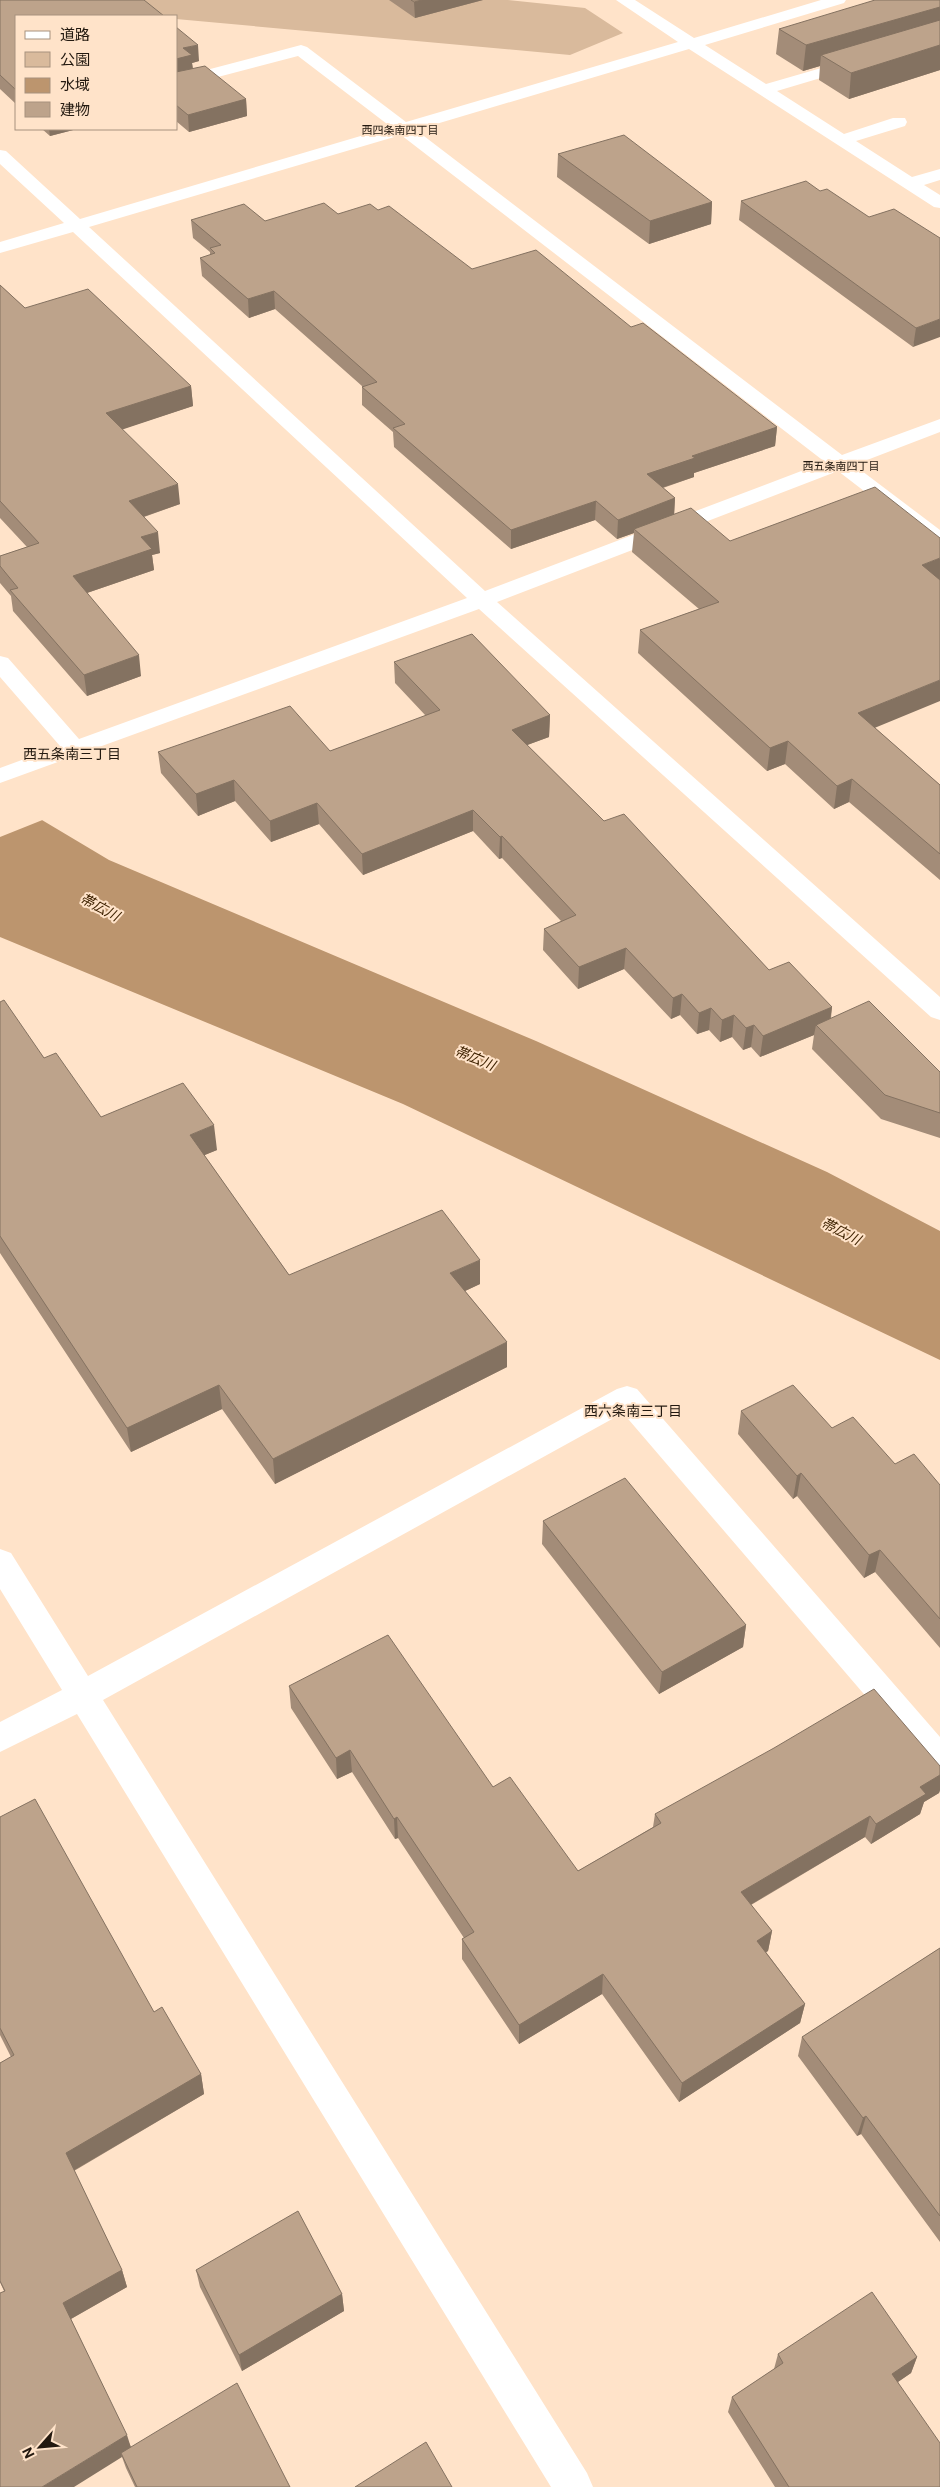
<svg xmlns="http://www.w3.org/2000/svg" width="940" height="2487" font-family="Roboto,'Noto Sans JP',sans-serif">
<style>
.green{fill:#d9ba9c}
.water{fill:#bc956e}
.pier{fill:#ffe3c9}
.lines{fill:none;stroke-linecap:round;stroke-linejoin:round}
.minor{fill:#fff;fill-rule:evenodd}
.wall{fill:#a38c78}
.shaded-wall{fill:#847261}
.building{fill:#bda38b;stroke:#847261}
.labels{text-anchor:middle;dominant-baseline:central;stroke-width:4;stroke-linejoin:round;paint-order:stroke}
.far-neighbourhood-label{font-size:11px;fill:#231910;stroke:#ffe3c9}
.neighbourhood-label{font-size:14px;fill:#231910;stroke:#ffe3c9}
.water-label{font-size:14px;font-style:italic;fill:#402403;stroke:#ffe3c9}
</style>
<rect width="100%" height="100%" fill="#ffe3c9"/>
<!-- green -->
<path class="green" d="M0,0H508L585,8L623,33L570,55L176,19V16H151Z"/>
<!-- water -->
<path class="water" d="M0,795L109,860L536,1041L827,1172L940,1231V1360L403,1104L0,937Z"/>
<!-- pier -->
<path class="pier" d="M0,792H1L45,819L0,837Z"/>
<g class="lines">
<!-- minor -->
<path class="minor" d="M616,0H635L694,38L821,0H846L844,3L705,45L766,84L849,60H861L863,63L861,66L777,91L844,134L893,118H905L907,122L905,126L856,141L912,177L940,169V180L924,185L940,195V208L934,207L689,49L416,130L842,455L940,419V432L854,465L940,530V546L933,544L838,471L497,602L940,997V1020L931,1017L479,609L0,783V768L60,746L0,677V656L8,658L79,739L467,598L73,232L0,253V242L64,223L0,164V150L6,151L80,219L391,127L298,56L176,88V78L301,45L307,47L406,122L678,42ZM401,135L825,462L485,591L89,227Z
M627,1386L637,1389L940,1737V1774L929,1770L623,1413L103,1700L587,2473L593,2487H551L77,1714L0,1752V1722L62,1690L0,1589V1549L11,1553L88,1676L617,1389Z"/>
</g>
<!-- wall -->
<path class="wall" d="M0,0L16,16V104L0,89Z
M389,0H483L415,18Z
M940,0V70L849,99L819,80L820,66L803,71L776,54L779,29Z
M176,27L199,61L192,63L193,68L246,99L247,116L189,132L176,121Z
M42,129H77L50,136Z
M558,154L712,202L711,224L649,244L557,177Z
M820,191L869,217L940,238L913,347L739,220L741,201Z
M378,210L472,269L631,327L777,427L775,446L694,473V477L663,488L675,498L674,514L730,541L940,579L875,728L940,785V880L849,802L834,809L785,764L767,771L638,653L640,630L699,609L632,552L634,533L617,539L595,520L511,549L394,447L393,432L362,405V386L275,309L249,318L202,276L200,258L210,255V252L193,238L191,220L265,221Z
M0,285L25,308L191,386L193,406L122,429L180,504L144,517L160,553L152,555L154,570L87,593L141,676L87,696L13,611L11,596L0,583V556L27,547L0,518Z
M394,662L550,715L549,737L527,745L604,821L769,970L832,1007L831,1018L940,1072V1138L881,1119L812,1049L814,1035L760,1057L751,1047L743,1050L732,1037L720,1042L709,1030L697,1034L680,1015L671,1019L624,969L578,989L543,950L544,929L561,921L502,858L499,859L473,831L363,875L319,824L271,842L235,801L198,816L161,773L158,752L330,751L426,716L395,683Z
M0,1002L44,1058L101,1117L217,1150L204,1155L289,1275L480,1284L465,1291L507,1342V1367L275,1484L222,1409L131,1452L0,1253Z
M741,1411L832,1428L895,1464L940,1485V1648L875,1572L864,1578L797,1496L793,1499L738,1434Z
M543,1521L746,1625L743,1647L659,1694L542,1544Z
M289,1686L493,1787L578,1871L653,1827L655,1814L940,1766V1790L939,1793L924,1802L920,1814L871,1844L865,1837L751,1905L772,1931L768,1951L766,1952L805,2004L800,2023L679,2102L602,1994L519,2044L462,1959V1939L464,1938L398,1838L395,1839L352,1772L337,1779L291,1708Z
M0,1817L154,2012L201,2074L204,2094L74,2171L122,2270L127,2287L71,2319L131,2447L290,2487H135L126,2468L122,2457L4,2291L0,2282V2063L11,2057L0,2035Z
M940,1948V2242L861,2134L857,2136L798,2056L802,2037Z
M196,2270L342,2294L344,2311L242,2371L200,2287Z
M778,2354L917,2357L911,2373L898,2382L940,2487H775L728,2412L732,2397L774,2369Z"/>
<!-- shaded-wall -->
<path class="shaded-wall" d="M422,0H483L415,18L414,2Z
M940,7V31L821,55L820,66L803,71L806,45Z
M198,45L199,61L192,63L193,72L176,76V59L183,48Z
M940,45V70L849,99L851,73Z
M246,99L247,116L189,132L188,115Z
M49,129H77L50,136Z
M712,202L711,224L649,244L650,221Z
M274,291L275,309L249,318L248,299Z
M940,319V337L913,347L916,328Z
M191,386L193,406L109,434L106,413Z
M777,427L775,446L694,473V477L646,493L647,474L692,456Z
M178,484L180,504L131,521L129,501Z
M675,498L674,517L634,529V533L617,539L618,520Z
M596,501L595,520L511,549V530Z
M158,532L160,553L152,555L154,570L75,597L73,576L141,537Z
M940,558V579L918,588L922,565Z
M139,655L141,676L87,696L84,675Z
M940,680V701L855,736L858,713Z
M550,715L549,737L511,751L512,730Z
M788,741L785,764L767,771L770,748Z
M852,779L849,802L834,809L837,786Z
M234,780L235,801L198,816L196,794Z
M317,803L319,824L271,842L270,821Z
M473,810V831L363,875L362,854Z
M502,836V858L499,859L500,837Z
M626,948L624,969L578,989L579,967Z
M682,994L680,1015L671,1019L673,998Z
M832,1007L829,1028L816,1025L814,1035L760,1057L763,1036Z
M711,1008L709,1030L697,1034L699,1013Z
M734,1015L732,1037L720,1042L722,1020Z
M754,1025L751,1047L743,1050L746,1028Z
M214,1125L217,1150L193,1160L190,1135Z
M480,1260V1284L450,1298V1273Z
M507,1342V1367L275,1484L273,1459Z
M219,1385L222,1409L131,1452L127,1428Z
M801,1473L797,1496L793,1499L797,1476Z
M880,1550L875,1572L864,1578L869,1555Z
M746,1625L743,1647L659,1694L662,1672Z
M350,1750L352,1772L337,1779L336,1758Z
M940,1775V1790L939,1793L924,1802L920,1814L871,1844L876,1824L920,1787Z
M870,1816L865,1837L738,1912L741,1892Z
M397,1817L398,1838L395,1839L394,1819Z
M772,1931L768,1951L753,1960L757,1941Z
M603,1974L602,1994L519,2044V2025Z
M805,2004L800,2023L679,2102L682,2083Z
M201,2074L204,2094L71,2172L66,2153Z
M866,2116L861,2134L857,2136L863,2118Z
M122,2270L127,2287L69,2320L63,2303Z
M342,2294L344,2311L242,2371L239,2355Z
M917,2357L911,2373L886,2390L892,2374Z
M127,2435L132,2451L121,2453L122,2457L74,2487H42Z"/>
<!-- building -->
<path class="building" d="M0,0H144L164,16H16V90L0,75Z
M411,0H422L414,2Z
M875,0H940V7L806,45L779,29Z
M940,20V45L851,73L821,55Z
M176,27L198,45L183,48L192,55L176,59Z
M205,66L246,99L188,115L176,105V72Z
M624,135L712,202L650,221L558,154Z
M806,181L820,191L827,189L869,217L894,209L940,238V319L916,328L741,201Z
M324,203L338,214L370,204L378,210L389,206L472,269L536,250L631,327L643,323L777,427L692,456L695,458L647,474L675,498L618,520L596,501L511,530L393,428L405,424L362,387L377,382L274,291L248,299L200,258L215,253L210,248L221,245L191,220L244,204L265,221Z
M0,285L25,308L88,289L191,386L106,413L178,484L129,501L158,532L141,537L152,549L73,576L139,655L84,675L10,590L18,588L0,566V556L39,543L0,501Z
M875,487L940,538V558L922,565L940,580V680L858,713L940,785V854L852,779L837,786L788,741L770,748L640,630L719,602L634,529L691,508L730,541Z
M472,634L550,715L512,730L604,821L624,814L769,970L789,962L832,1007L763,1036L754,1025L746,1028L734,1015L722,1020L711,1008L699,1013L682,994L673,998L626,948L579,967L544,929L576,915L502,836L500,837L473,810L362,854L317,803L270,821L234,780L196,794L158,752L290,706L330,751L440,710L394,662Z
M4,1000L44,1058L56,1053L101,1117L183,1083L214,1125L190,1135L289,1275L442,1210L480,1260L450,1273L507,1342L273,1459L219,1385L127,1428L0,1236V1002Z
M869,1001L940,1072V1113L885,1095L816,1025Z
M793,1385L832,1428L853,1417L895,1464L914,1454L940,1485V1619L880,1550L869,1555L801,1473L797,1476L741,1411Z
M625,1478L746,1625L662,1672L543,1521Z
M388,1635L493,1787L510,1777L578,1871L661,1823L655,1814L774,1748L874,1689L940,1766V1775L920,1787L926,1794L876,1824L870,1816L741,1892L772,1931L757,1941L805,2004L682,2083L603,1974L519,2025L462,1939L474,1932L397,1817L394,1819L350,1750L336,1758L289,1686Z
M35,1799L154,2012L162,2007L201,2074L66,2153L122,2270L63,2303L127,2435L42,2487H0V2293L5,2291L0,2281V2063L14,2055L0,2028V1817Z
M940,1948V2216L866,2116L863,2118L802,2037Z
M298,2211L342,2294L239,2355L196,2270Z
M872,2292L917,2357L892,2374L940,2443V2487H789L732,2397L783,2363L778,2354Z
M237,2383L290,2487H137L121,2453Z
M426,2442L452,2487H355Z"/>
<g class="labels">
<!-- far-neighbourhood labels -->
<g class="far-neighbourhood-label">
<text x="400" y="130">西四条南四丁目</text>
<text x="841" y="466">西五条南四丁目</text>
</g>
<!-- neighbourhood labels -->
<g class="neighbourhood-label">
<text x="72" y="754">西五条南三丁目</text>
<text x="633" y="1411">西六条南三丁目</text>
</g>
<!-- water labels -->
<g class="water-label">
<text transform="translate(100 907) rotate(28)">帯広川</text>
<text transform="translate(475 1058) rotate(23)">帯広川</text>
<text transform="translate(841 1231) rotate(27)">帯広川</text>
</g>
</g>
<!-- legend -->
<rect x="15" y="15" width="162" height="115" fill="#ffe3c9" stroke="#a7927f"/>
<rect x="25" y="31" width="25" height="8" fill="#ffffff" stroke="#a7927f"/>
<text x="60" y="40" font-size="15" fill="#231910">道路</text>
<rect x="25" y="52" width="25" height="15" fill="#d9ba9c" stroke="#a7927f"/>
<text x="60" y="65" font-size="15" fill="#231910">公園</text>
<rect x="25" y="78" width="25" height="15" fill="#bc956e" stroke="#a7927f"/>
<text x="60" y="90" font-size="15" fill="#231910">水域</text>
<rect x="25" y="102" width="25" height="15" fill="#bda38b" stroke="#a7927f"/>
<text x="60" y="115" font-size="15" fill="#231910">建物</text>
<!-- north arrow -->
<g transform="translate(40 2447) rotate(243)" stroke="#ffe3c9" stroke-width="4" paint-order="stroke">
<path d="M0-4L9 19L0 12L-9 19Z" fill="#231910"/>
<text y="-8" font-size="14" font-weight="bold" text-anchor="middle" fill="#231910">N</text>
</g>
</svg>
